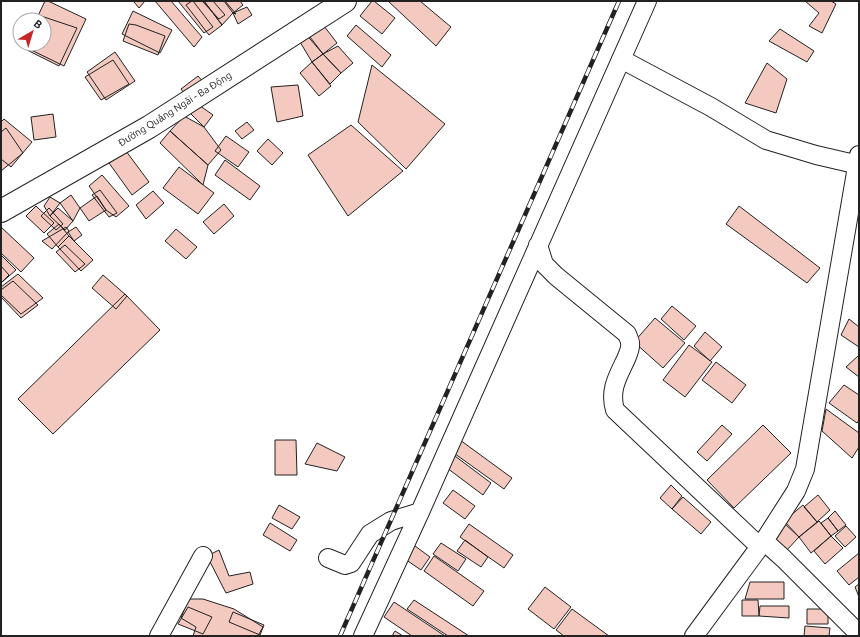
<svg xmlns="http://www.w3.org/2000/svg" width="860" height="637" font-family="Ubuntu,sans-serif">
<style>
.building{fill:#f3c9c0;stroke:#222}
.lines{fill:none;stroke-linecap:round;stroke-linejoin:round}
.street-casing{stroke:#222;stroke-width:20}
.secondary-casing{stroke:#222;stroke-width:24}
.street{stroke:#fff;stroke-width:18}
.secondary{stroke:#fff;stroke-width:22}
.rail-casing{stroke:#222;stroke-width:4.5}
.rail{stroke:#fff;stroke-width:3;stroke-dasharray:9;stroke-linecap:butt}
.labels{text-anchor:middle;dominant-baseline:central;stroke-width:3;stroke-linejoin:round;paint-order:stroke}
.street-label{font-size:10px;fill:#222;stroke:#fff}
</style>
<rect width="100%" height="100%" fill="#fff"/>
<!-- building -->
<path class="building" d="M45,1H48L86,19L64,66L23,46L24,44H44V20H36Z
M135,1H145L139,8L134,2Z
M155,1H171L202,37L194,47Z
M178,1H193L213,27L204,33Z
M192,1H204L222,25L209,35L186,5Z
M202,1H213L225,15L219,19Z
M204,1H225L236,14L233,13L222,25Z
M224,1H240L243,5L233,13Z
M372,1H374L395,18L382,34L360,16Z
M388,1H420L451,27L436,46Z
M805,1H831L836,4L822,33L809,26L819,13Z
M247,7L252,15L238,24L233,13Z
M133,11L172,30L160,53L122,34Z
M38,15L77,28L59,66L25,49L27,44H44V20H36Z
M321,22L337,43L323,54L307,33Z
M129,24L136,25L165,36L158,55L123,41Z
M356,25L391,55L382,67L347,36Z
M780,29L814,51L807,62L769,41Z
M304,32L323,54L312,62L297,37Z
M338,46L353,63L341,73L323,54Z
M115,52L135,81L106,100L87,72Z
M323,54L341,73L330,84L312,62Z
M113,60L129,84L101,100L85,77Z
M312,62L331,86L319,96L300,73Z
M767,63L787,79L776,113L745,103Z
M372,65L445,124L406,169L358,122Z
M198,76L206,85L188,98L181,89Z
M298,85L303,116L277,122L271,87Z
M196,103L213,115L204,127L186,109Z
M53,114L56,137L34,140L31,117Z
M184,116L204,127L221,150L208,165L170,131Z
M4,119L32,142L11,167L1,159V122Z
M247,122L254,130L242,139L235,131Z
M351,125L403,171L348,216L308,155Z
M6,128L23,153L1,171V132Z
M170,131L208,165L203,185L160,143Z
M226,136L249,152L238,167L215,151Z
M268,139L283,153L272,165L257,151Z
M126,151L149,182L132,195L109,163Z
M225,160L260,186L250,200L215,175Z
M179,167L214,193L198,214L163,188Z
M102,175L129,206L116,217L106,210L89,186Z
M100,190L117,213L109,217L92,195Z
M153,191L164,203L146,219L136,205Z
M71,195L80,208L73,221L60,203Z
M97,196L106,210L89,221L80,208Z
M50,197L60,203L50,216L44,206Z
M224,204L234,216L214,234L203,222Z
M36,206L54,223L44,233L26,216Z
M739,206L820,268L807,283L726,224Z
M49,208L63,224L56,230L41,216Z
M58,208L73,221L65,230L50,216Z
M59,224L69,236L58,247L47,234Z
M1,227L34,258L21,272L1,253Z
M66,227L69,231L52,249L42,241Z
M76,227L82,235L74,241L68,232Z
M176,229L197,247L186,259L165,241Z
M69,236L93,260L81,271L58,247Z
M65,245L85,264L75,272L56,252Z
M1,255L16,270L1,283Z
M1,266L9,275L1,283Z
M18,274L43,298L21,314L1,295V287Z
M103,275L127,296L116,309L92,288Z
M13,281L38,305L21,318L1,297V290Z
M125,294L160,330L53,434L18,399Z
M672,306L696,326L684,340L661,319Z
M655,318L685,343L663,368L634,342Z
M849,319L859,327V347L841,335Z
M705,332L722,347L710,361L694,346Z
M689,345L712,362L685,397L663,380Z
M858,356L859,357V377L846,367Z
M716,362L746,385L732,403L702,380Z
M844,385L859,395V420L857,423L829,403Z
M826,409L859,433V447L852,458L822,431Z
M722,425L732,434L707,461L697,452Z
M763,425L791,453L734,508L707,480Z
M275,440H296L297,475H275Z
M460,440L512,478L504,489L451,451Z
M317,443L345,457L337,471L305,464Z
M455,456L491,483L483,495L447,468Z
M671,485L682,496L672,509L660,498Z
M453,490L475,506L465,519L443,503Z
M818,495L830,510L817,522L804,507Z
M683,497L711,522L701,534L672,509Z
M279,505L300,517L292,529L272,518Z
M803,505L817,522L799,537L784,521Z
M835,511L846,525L838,531L828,518Z
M828,518L838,531L831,536L821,523Z
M819,521L831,536L811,553L799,537Z
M270,523L297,540L290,551L263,535Z
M784,523L799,537L786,551L771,535Z
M469,524L513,555L504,568L460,537Z
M846,526L856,537L845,547L835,536Z
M831,536L843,548L825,564L814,551Z
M465,540L488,557L481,567L457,551Z
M411,543L430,557L421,570L402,557Z
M441,543L466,559L458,571L433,554Z
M219,550L229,576L250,572L253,584L226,593L207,556Z
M859,553V577L849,585L837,571Z
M434,556L484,591L473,606L424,571Z
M750,582H784V599H745Z
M859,584V597L855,587Z
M545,587L571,607L554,629L528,609Z
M188,599H203L234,609L263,627L258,636H193L196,627L181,618Z
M414,600L469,636H448L407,609Z
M742,600H758L759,616H742Z
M394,602L445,636H412L384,617Z
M760,606H789V618L759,616Z
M188,607L212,617L203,634L178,624Z
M572,609L609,636H564L556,630Z
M807,609H828V624H807Z
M233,612L264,625L260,635L229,622Z
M805,626L830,628L829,636H804Z
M395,631L403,636H392Z"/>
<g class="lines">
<!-- street casing -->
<g class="street-casing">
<path id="street" d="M621,59L711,107L766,140L816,155L859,165
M538,245L544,264L556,276L627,334C628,337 630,340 630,343C631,348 628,354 626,359C618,376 609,390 615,410L759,546
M764,541L784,559L859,634
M328,558L345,565L351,563L370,534L391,521L420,512
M159,636L203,556
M363,636L420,512L647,1
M694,636L764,541L796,491L805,469L859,155"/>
</g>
<!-- secondary casing -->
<g class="secondary-casing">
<path id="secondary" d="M1,211L149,127L345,1"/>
</g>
<!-- street -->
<use href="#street" class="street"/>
<!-- secondary -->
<use href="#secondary" class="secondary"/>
<!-- rail casing -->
<g class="rail-casing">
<path id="rail" d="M340,636L619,1"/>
</g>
<!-- rail -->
<use href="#rail" class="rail"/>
</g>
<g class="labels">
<!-- street labels -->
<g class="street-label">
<text transform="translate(175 109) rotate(-32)">Đường Quảng Ngãi - Ba Động</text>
</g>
</g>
<!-- border -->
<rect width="860" height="637" fill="none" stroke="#222222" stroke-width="4"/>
<!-- north arrow -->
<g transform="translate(32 32) rotate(38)"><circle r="19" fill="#ffffff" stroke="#a7a7a7"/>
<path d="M0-3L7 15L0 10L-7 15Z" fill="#c62828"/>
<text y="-6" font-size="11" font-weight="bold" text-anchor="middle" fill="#222222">B</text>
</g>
</svg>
